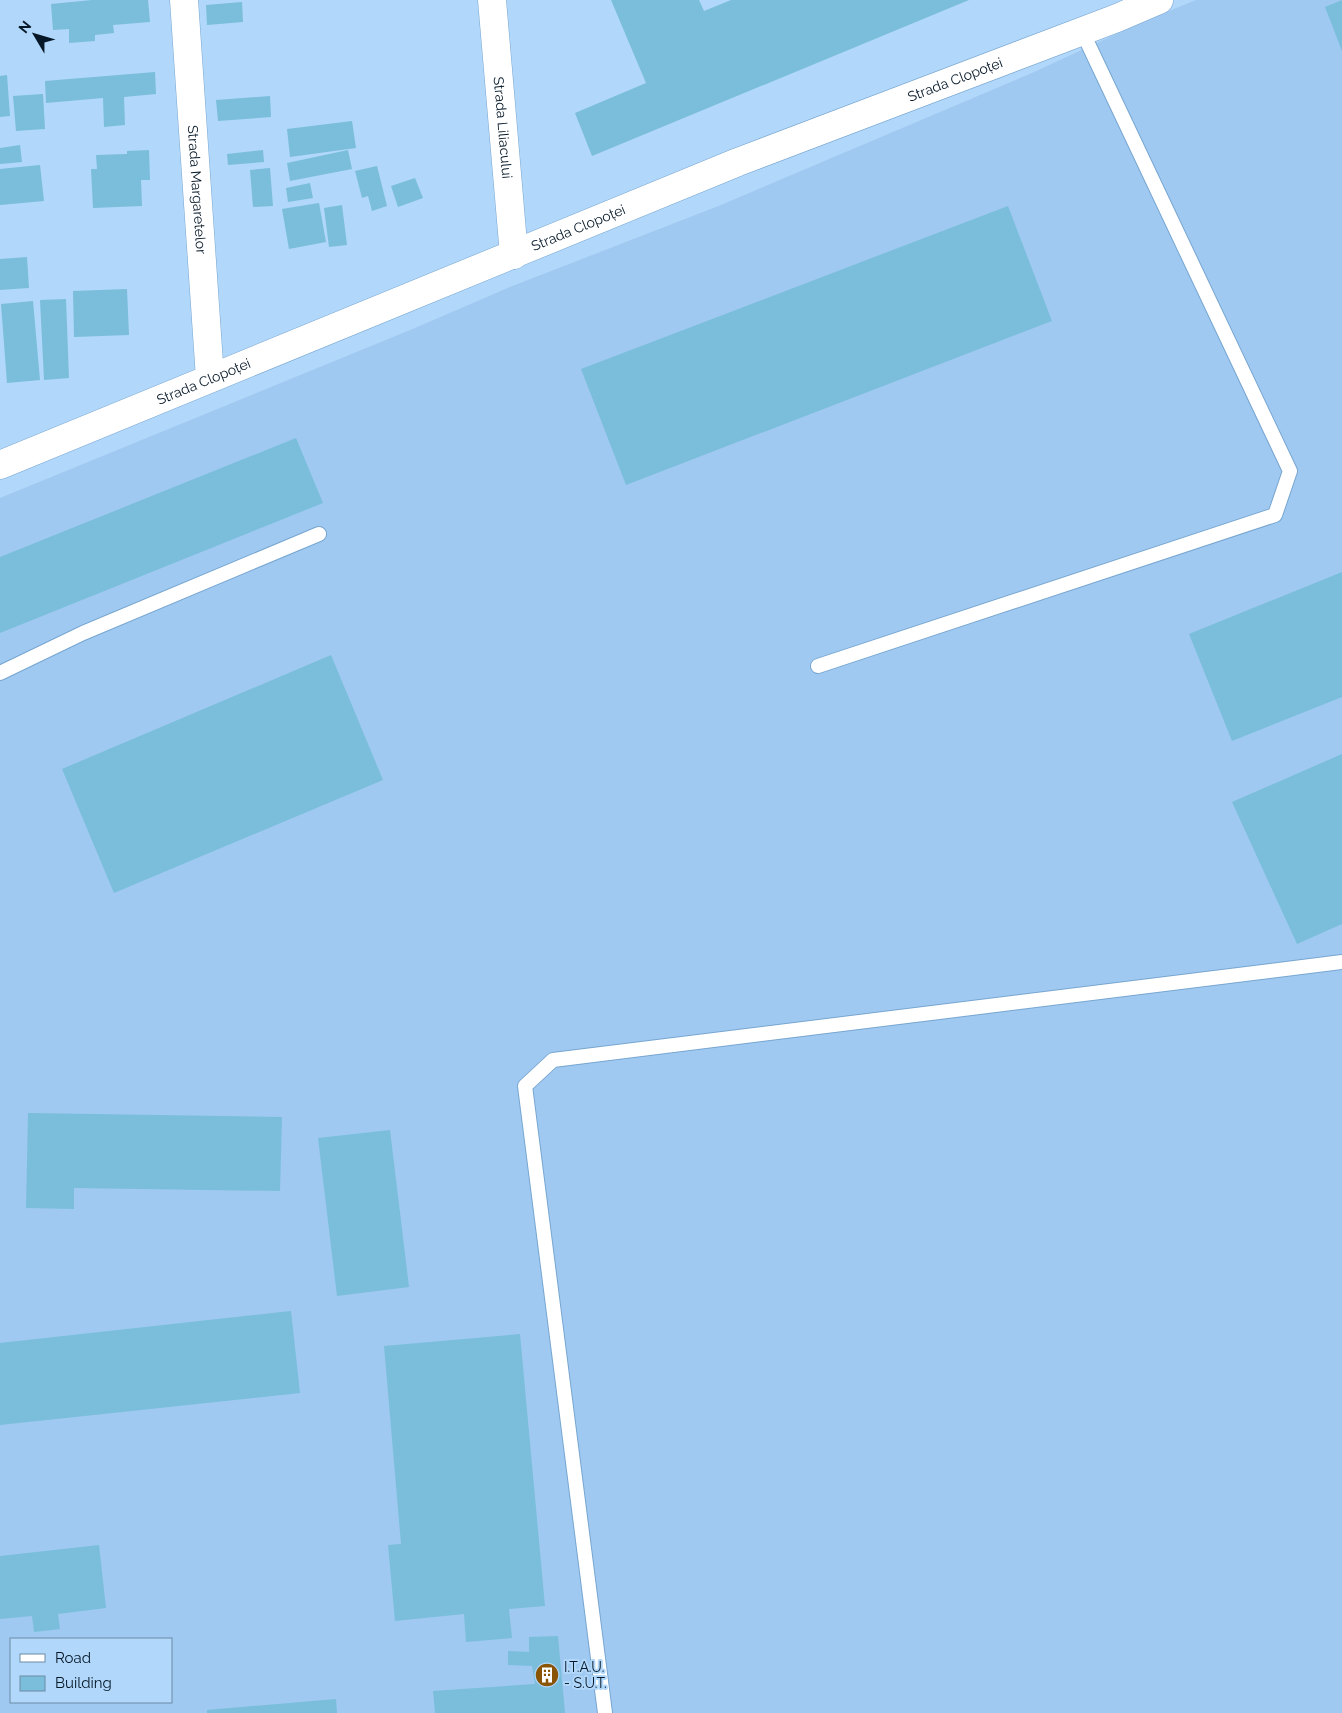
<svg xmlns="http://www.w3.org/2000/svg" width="1342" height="1713" font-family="Raleway,sans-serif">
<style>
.built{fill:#9fc9f1;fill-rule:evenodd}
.building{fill:#7abedb}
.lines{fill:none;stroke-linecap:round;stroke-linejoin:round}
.service-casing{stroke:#77a6d0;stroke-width:16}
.minor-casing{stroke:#77a6d0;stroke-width:29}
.service{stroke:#fff;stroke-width:14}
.minor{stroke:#fff;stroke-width:28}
.labels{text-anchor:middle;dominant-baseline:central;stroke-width:4;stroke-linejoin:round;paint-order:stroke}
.street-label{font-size:14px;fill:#061828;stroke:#b1d7fa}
.poi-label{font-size:14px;fill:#061828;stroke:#b1d7fa;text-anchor:start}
</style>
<rect width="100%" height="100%" fill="#b1d7fa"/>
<!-- built -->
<path class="built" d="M1196,0H1342V1713H0V498L415,328L510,287L721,205L1032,73L1142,22ZM11,1639H171V1702H11Z"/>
<!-- building -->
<path class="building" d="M92,0H148L150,22L113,25L114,33L95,35V41L69,43V29L53,30L51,4Z
M611,0H699L704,11L731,0H969L592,156L575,113L646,83Z
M1342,0V51L1325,7Z
M242,2L243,22L207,25L206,5Z
M155,72L156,94L124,97L125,125L104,127L103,98L46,103L45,81Z
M7,75L10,116L0,117V76Z
M43,94L45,129L16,131L13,96Z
M270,96L271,117L218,121L216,100Z
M352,121L356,148L290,157L287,129Z
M20,145L22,162L0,164V148Z
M149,150L150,180H141L142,206L93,208L91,169H97L96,155L127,154V151Z
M263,150L264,162L228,165L227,154Z
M348,150L352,169L290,181L287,163Z
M40,165L44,201L0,205V169Z
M377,166L387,206L372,211L368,196L362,198L355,171Z
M270,168L273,206L253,207L250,170Z
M415,178L423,198L398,207L391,186Z
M310,183L313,198L288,202L286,188Z
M319,203L326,242L289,249L282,209Z
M342,205L347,245L329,247L324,208Z
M1008,206L1052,321L626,485L581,369Z
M27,257L29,288L0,290V259Z
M127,289L129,335L74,337L73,291Z
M66,299L69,378L44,380L40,300Z
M33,301L40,380L7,383L1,304Z
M296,438L323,503L0,633V557Z
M1342,572V697L1232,741L1189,634Z
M331,655L383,780L114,893L62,769Z
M1342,754V924L1297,944L1232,802Z
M28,1113L282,1117L280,1191L74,1188V1209L26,1208Z
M390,1130L409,1287L337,1296L318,1138Z
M291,1311L300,1393L0,1425V1343Z
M520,1334L545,1606L509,1609L512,1638L466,1642L464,1614L395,1621L388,1545L401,1544L384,1346Z
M99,1545L106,1608L58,1614L60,1629L34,1632L32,1616L0,1619V1556Z
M558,1636L565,1713H435L433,1691L535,1684L532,1666L508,1665V1651L529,1652V1637Z
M336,1699L337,1713H207V1710Z"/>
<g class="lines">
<!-- service casing -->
<g class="service-casing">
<path id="service" d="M818,666L1275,515L1290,471L1082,31
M0,673L83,633L319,534
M605,1713L525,1086L553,1060L1342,962"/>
</g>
<!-- minor casing -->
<g class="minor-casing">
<g id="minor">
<path id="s1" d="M184,0L210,378"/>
<path id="s2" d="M492,0L514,255"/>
<path id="s3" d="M0,465L738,162L1117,18L1159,0"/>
</g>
</g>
<!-- service -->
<use href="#service" class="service"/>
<!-- minor -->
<use href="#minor" class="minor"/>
</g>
<!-- icons -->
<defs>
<g id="building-disc" transform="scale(1.25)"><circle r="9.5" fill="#8a5405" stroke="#b1d7fa"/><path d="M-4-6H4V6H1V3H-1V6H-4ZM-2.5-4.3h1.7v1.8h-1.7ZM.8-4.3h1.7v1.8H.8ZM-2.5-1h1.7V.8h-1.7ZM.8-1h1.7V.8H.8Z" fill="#fff"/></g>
</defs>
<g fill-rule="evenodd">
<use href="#building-disc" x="547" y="1675"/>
</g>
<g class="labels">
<!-- street labels -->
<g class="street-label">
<text stroke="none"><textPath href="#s3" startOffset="1030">Strada Clopoței</textPath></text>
<text stroke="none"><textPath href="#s2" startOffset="128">Strada Liliacului</textPath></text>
<text stroke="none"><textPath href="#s1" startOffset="190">Strada Margaretelor</textPath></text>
<text stroke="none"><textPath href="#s3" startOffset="625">Strada Clopoței</textPath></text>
<text stroke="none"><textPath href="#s3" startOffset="220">Strada Clopoței</textPath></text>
</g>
<!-- poi labels -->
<g class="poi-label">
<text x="564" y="1667">I.T.A.U.<tspan x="564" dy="16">- S.U.T.</tspan></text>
</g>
</g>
<!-- legend -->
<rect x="10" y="1638" width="162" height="65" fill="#b1d7fa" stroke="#6d8ba6"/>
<rect x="20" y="1654" width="25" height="8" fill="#ffffff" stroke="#6d8ba6"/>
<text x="55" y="1663" font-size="15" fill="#061828">Road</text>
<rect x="20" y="1676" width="25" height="15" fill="#7abedb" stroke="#6d8ba6"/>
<text x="55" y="1688" font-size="15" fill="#061828">Building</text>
<!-- north arrow -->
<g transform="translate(35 35) rotate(308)" stroke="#b1d7fa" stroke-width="4" paint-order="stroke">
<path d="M0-4L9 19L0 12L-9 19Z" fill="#061828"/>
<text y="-8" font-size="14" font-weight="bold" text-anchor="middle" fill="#061828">N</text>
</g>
</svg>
